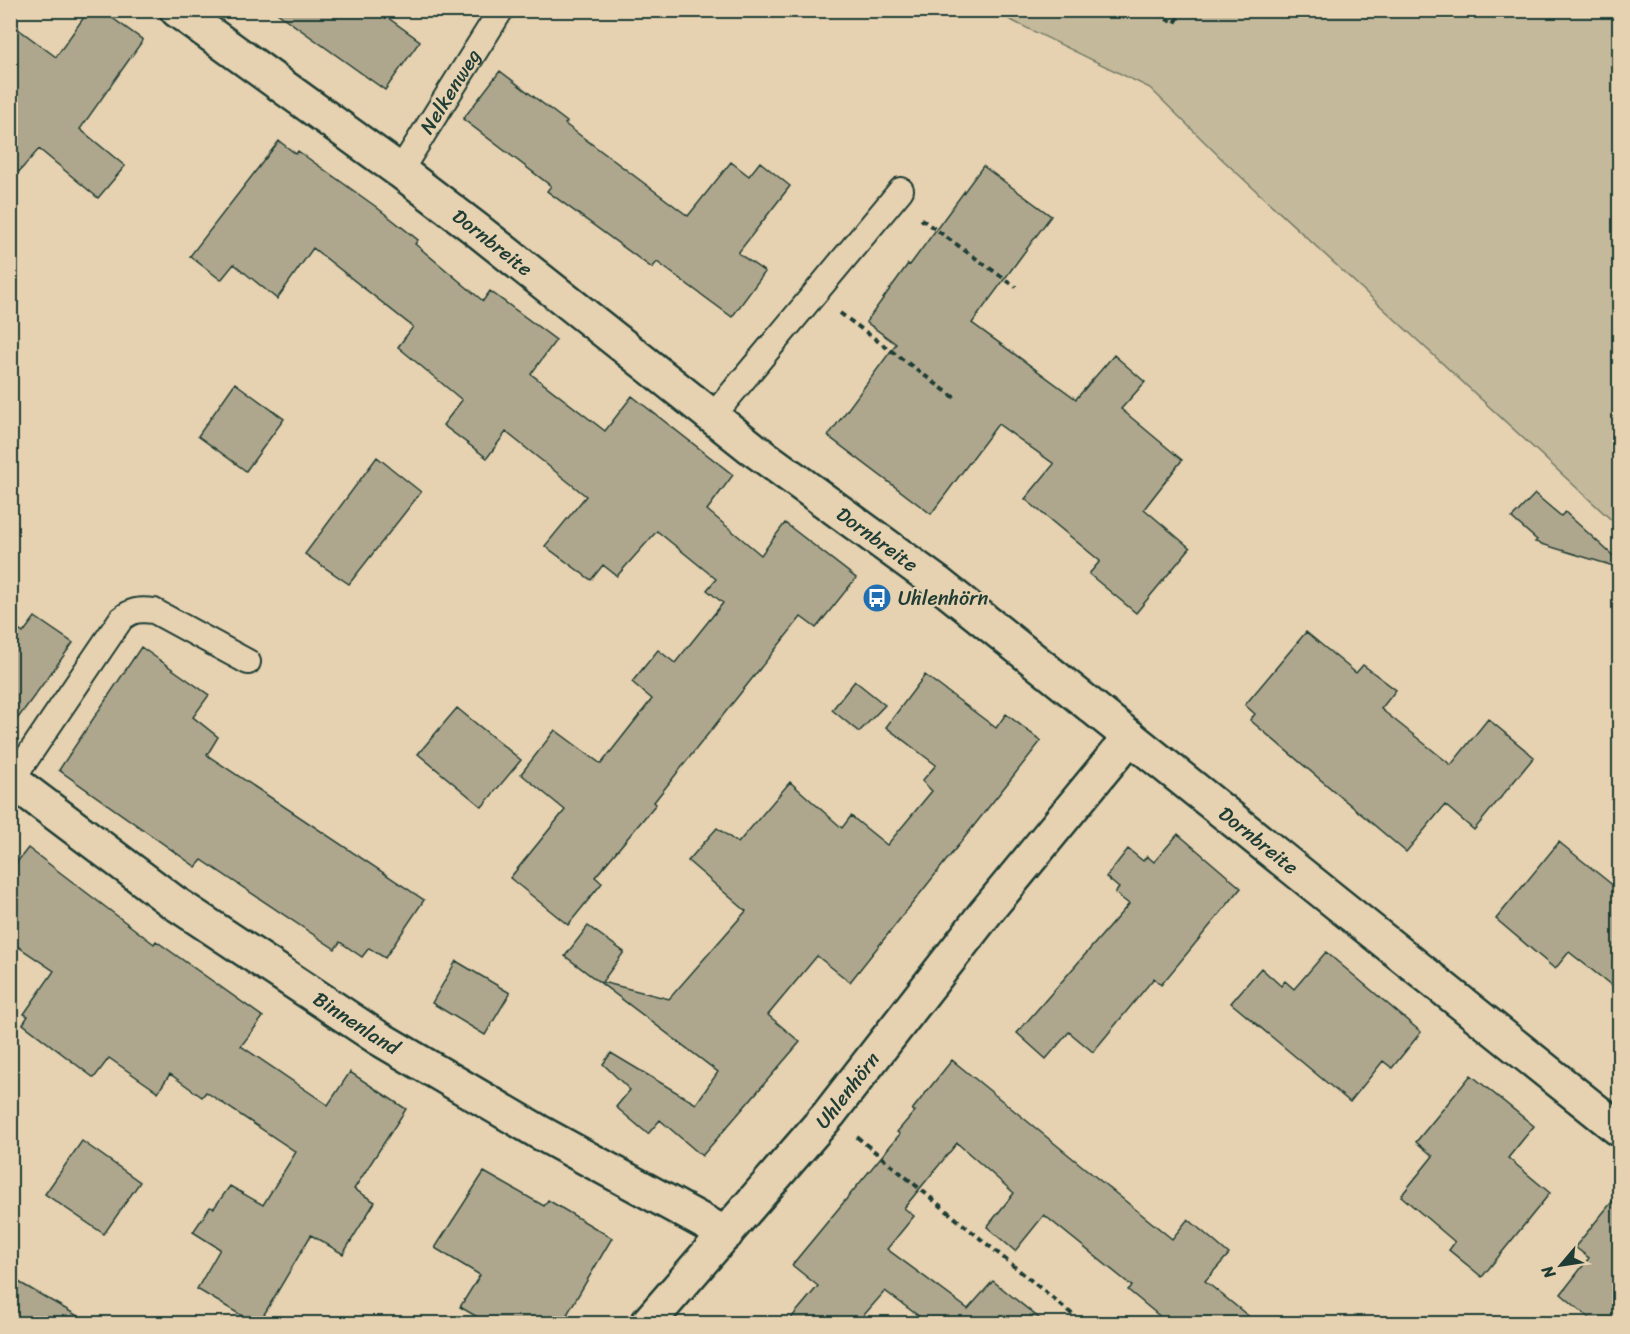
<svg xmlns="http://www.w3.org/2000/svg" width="1630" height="1334" font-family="Sriracha,sans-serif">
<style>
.green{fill:#c5b99b;stroke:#727b68;stroke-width:1.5}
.building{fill:#afa78d;stroke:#1f3d34;stroke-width:1.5}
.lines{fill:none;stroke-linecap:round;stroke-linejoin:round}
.lane-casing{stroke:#1f3d34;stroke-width:28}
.street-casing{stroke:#1f3d34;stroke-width:38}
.path{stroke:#1f3d34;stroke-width:4;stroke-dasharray:6 4.5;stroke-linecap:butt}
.lane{stroke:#e6d1b0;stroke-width:24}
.street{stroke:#e6d1b0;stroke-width:33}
.labels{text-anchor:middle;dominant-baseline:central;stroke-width:4.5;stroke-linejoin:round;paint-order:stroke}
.street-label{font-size:20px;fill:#1f3d34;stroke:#e6d1b0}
.poi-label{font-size:20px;fill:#1f3d34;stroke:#e6d1b0;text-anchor:start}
</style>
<rect width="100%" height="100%" fill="#e6d1b0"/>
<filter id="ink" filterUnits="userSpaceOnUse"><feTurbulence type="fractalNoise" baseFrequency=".0167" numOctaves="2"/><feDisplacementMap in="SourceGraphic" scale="12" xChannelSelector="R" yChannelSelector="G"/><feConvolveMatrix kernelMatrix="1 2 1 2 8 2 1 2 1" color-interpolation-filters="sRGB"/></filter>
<g filter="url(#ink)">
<!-- green -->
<path class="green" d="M992,11H1619V527L1224,161L1150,88Z"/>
<!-- building -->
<path class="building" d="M89,10H101L143,40L80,129L125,166L98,198L39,149L10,182V23L56,57Z
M273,10H377L420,41L385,90Z
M500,71L567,122L565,124L688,216L731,162L749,176L760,162L790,186L738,253L765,272L732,317L657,262L652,268L547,191L551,186L463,119Z
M279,141L296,154L298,151L375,206L418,240L415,244L483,301L490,291L556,340L531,374L605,431L632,396L733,475L707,510L761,555L785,523L856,578L816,628L801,617L654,802L656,804L595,877L602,883L568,925L510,878L565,810L521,774L555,730L601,764L652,699L632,682L658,650L675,663L723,603L707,590L716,579L657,531L617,576L603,565L591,580L545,546L586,496L506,432L487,458L443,425L462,400L398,347L413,327L313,248L277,299L234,264L221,280L190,256Z
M983,166L1051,216L972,323L1076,399L1114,355L1145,382L1121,409L1182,460L1144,509L1190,548L1136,613L1089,574L1100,561L1025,499L1054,464L998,424L931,514L828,436L896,344L866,322L908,264L910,265Z
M235,383L284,419L246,471L198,436Z
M377,457L421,492L349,584L305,554Z
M1535,494L1561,516L1565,512L1620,562V568L1535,542L1537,540L1512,518Z
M35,617L73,643L10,729V624L23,633Z
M1306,632L1356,673L1363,665L1396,690L1381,709L1451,765L1488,719L1534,757L1474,830L1445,805L1406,852L1250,720L1255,714L1245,705Z
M141,647L209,695L193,717L218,737L207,755L424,900L385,958L369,948L362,957L340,942L335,949L202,860L196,867L59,770Z
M925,675L996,728L1006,714L1041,741L850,982L817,956L768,1015L800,1042L702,1156L660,1120L648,1134L616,1107L630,1090L603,1064L611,1053L696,1104L718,1072L565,956L588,926L624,952L602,982L669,999L746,911L688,861L717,828L738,843L790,782L842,828L851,816L887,845L932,791L922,781L936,765L886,727Z
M855,681L885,705L859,732L832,710Z
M457,708L521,760L482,807L418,754Z
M1178,834L1241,888L1161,985L1154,978L1093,1052L1069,1032L1046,1059L1017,1033L1129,904L1115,893L1119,888L1106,877L1128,849L1143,861L1147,856L1154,862Z
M1559,842L1620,891V992L1569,952L1555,969L1496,919Z
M28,848L154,944L156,941L263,1017L241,1046L328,1105L350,1072L406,1109L354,1189L375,1202L343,1254L311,1235L259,1323H254L197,1289L220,1249L193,1232L210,1207L214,1208L230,1186L263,1205L296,1152L206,1092L202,1097L170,1074L158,1092L109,1058L94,1078L23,1024L28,1016L24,1014L54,971L10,941V871Z
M1326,952L1421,1032L1392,1068L1383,1061L1350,1102L1231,1003L1261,968L1281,986L1285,981L1294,989Z
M456,961L510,993L485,1035L432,1003Z
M952,1060L1172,1239L1188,1219L1229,1254L1205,1281L1257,1323H1168L1128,1290L1132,1286L1044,1215L1015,1251L987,1227L1014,1193L957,1143L904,1208L914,1216L887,1249L968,1309L993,1281L1045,1323H928L885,1291L857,1323H787L818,1286L792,1265L900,1134L897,1132L915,1111L912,1110Z
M1471,1075L1534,1126L1508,1158L1550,1193L1482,1277L1449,1250L1455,1242L1401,1196L1433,1156L1416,1142Z
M82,1141L140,1182L104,1234L45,1194Z
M484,1172L544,1206L548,1200L612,1238L562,1323H488L460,1307L480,1275L435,1248Z
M1620,1192V1323H1595L1561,1294L1589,1258L1575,1247Z
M10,1277L90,1323H10Z"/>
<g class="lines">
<!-- lane casing -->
<g class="lane-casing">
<g id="lane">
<path id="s1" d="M400,171L501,10"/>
<path d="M712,417L901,190"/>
<path d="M12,780L121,619C132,610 139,609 154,611L248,662"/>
</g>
</g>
<!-- street casing -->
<g class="street-casing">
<g id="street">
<path id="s2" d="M177,10L400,171L476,229L752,448L939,584L1620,1130"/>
<path id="s3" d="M10,779L172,901L377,1037L539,1132L726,1234"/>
<path id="s4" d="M647,1324L829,1114L986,912L1130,737"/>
</g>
</g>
<!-- path -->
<path class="path" d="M1147,10L1175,23L1183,10
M921,219L1016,287
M840,313L955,398
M857,1137L1084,1324"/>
<!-- lane -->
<use href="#lane" class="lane"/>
<!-- street -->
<use href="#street" class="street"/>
</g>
</g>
<!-- icons -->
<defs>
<g id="bus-disc" transform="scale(1.5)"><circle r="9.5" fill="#1f6fb2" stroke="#e6d1b0"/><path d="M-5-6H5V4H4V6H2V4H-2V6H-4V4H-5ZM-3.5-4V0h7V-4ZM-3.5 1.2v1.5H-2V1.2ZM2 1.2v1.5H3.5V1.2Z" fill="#fff"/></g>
</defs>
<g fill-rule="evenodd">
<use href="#bus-disc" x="877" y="598"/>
</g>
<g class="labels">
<!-- street labels -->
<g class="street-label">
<text stroke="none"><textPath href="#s1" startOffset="94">Nelkenweg</textPath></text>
<text stroke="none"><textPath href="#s2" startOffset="392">Dornbreite</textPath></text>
<text stroke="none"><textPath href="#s2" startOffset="878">Dornbreite</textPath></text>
<text stroke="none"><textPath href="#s2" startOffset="1364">Dornbreite</textPath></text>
<text stroke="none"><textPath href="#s3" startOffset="424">Binnenland</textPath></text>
<text stroke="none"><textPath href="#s4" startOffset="308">Uhlenhörn</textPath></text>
</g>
<!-- poi labels -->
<g class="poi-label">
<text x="898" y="598">Uhlenhörn</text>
</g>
</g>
<!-- margin -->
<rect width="1630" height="1334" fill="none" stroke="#e6d1b0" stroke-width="36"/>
<rect x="18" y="18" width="1594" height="1298" fill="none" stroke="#1f3d34" stroke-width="2" filter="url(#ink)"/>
<!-- north arrow -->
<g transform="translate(1561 1265) rotate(241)" stroke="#e6d1b0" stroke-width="4.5" paint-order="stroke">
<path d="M0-4.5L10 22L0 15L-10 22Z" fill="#1f3d34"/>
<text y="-9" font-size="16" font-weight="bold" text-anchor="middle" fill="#1f3d34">N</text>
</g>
</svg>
